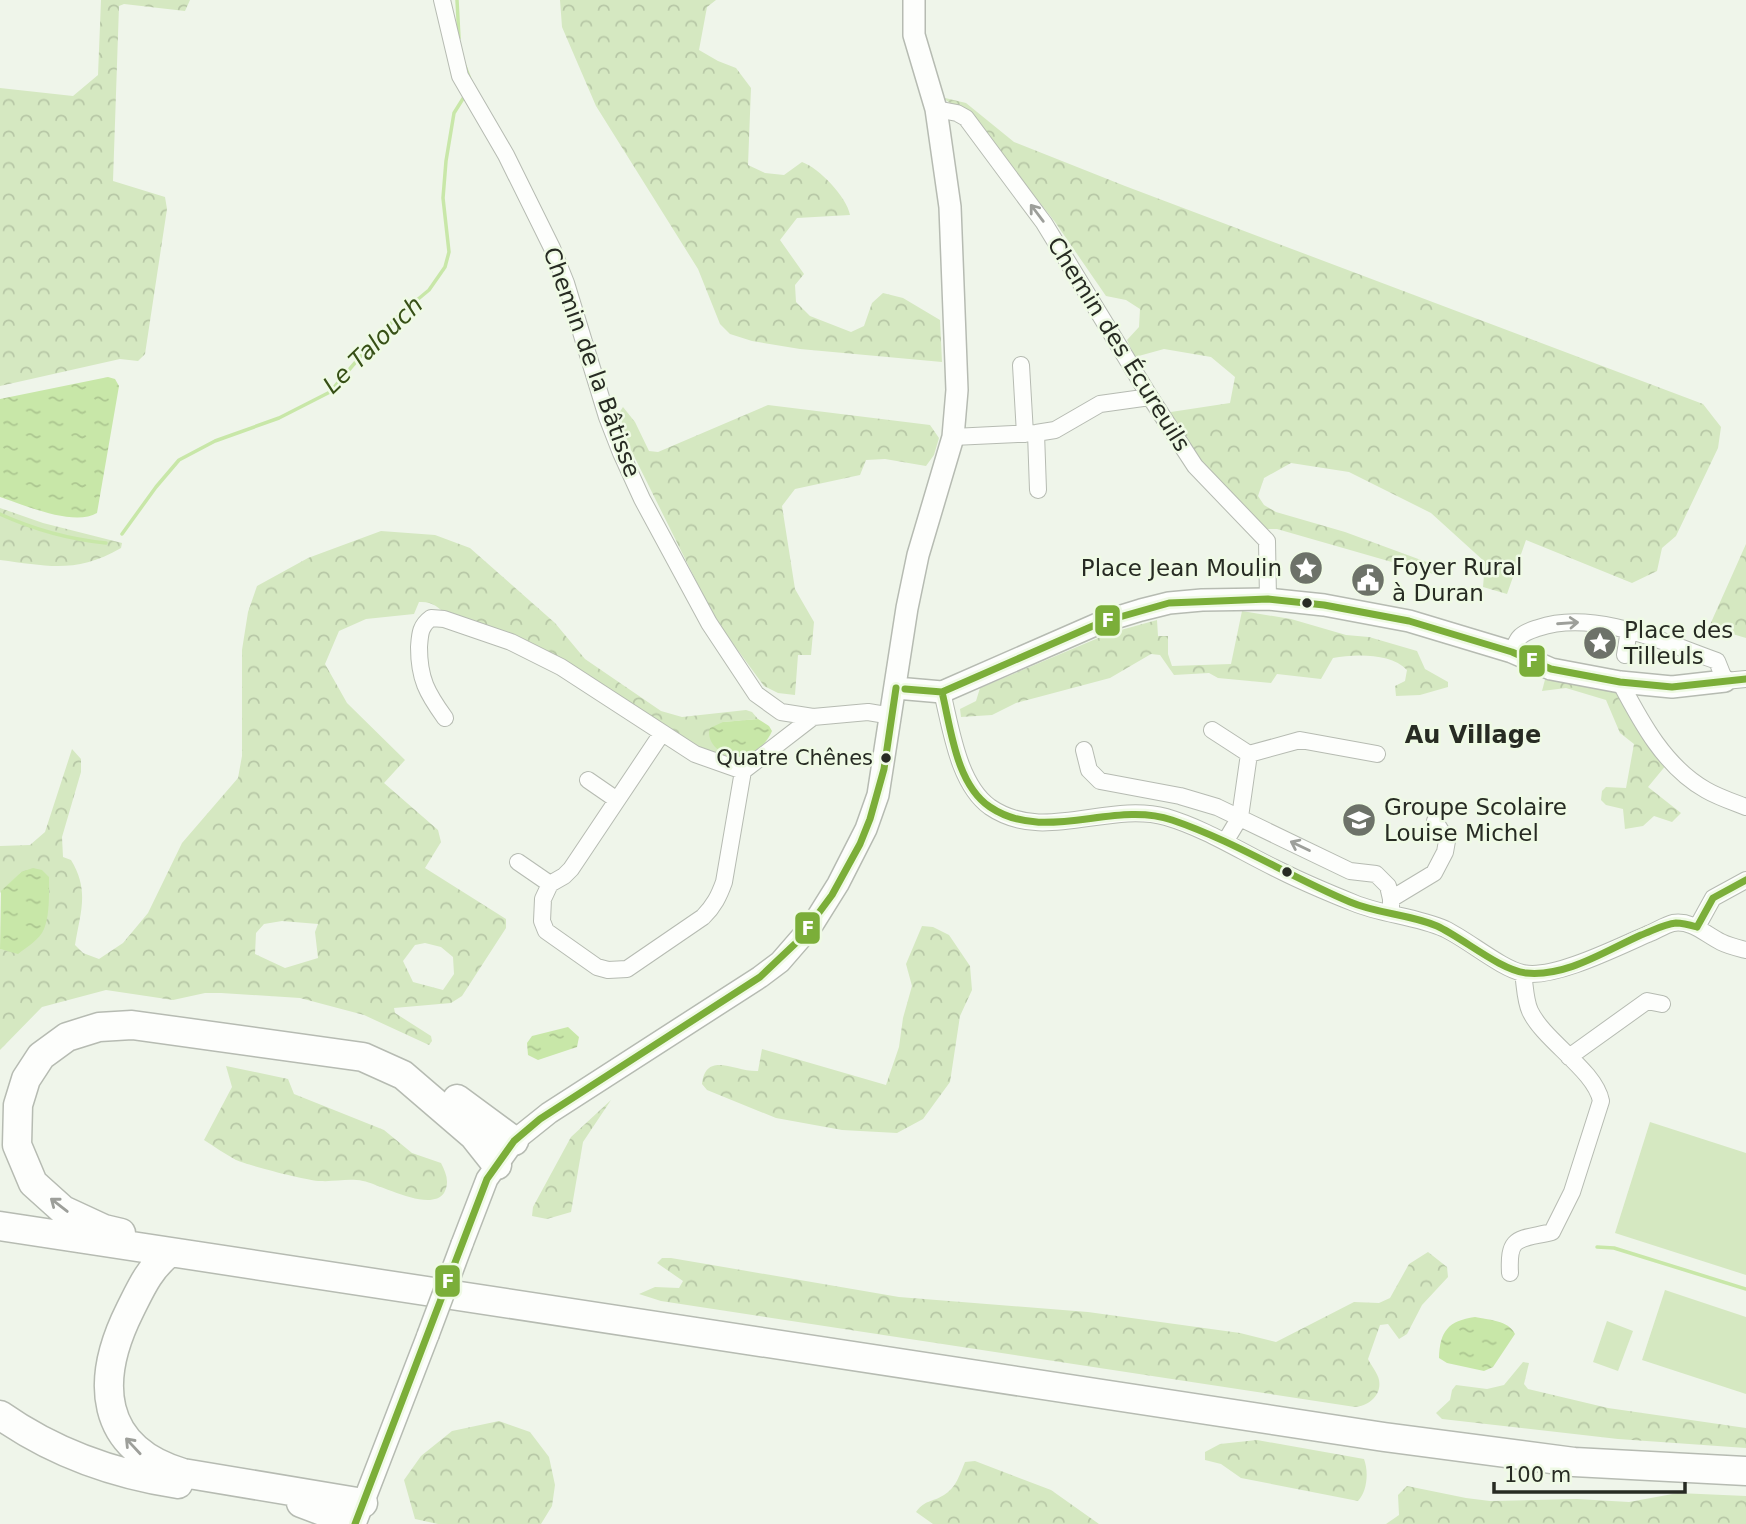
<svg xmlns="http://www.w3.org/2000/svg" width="1746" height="1524" font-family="'DejaVu Sans',sans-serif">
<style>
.grass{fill:#d5e8c1}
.forest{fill:url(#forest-crowns);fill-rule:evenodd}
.water{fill:url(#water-ripples)}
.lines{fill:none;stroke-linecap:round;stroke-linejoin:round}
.stream{stroke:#c8e7a8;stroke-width:3.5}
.street-casing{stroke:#b6bbb2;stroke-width:18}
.secondary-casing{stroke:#b6bbb2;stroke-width:24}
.highway-casing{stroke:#b6bbb2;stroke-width:31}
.street{stroke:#fdfefc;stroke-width:16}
.secondary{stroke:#fdfefc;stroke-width:21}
.highway{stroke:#fdfefc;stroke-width:28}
.secondary-bridge-casing{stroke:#b6bbb2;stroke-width:24;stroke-linecap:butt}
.secondary-bridge{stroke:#fdfefc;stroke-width:21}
.bus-1-casing{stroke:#effae5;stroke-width:12}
.bus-1{stroke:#7bae39;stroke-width:7}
.oneway{stroke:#9d9f9a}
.bus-dot{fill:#272b23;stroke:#effae5;stroke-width:2.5}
.labels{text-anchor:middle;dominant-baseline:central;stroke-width:5;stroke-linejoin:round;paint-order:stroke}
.bus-label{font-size:21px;fill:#272b23;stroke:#effae5;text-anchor:end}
.street-label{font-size:23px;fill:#272b23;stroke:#effae5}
.poi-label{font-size:23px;fill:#272b23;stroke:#effae5;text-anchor:start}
.water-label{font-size:24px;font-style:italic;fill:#375016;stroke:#effae5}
.neighbourhood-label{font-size:24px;font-weight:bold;fill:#272b23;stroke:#effae5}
.line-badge{stroke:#effae5;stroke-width:2.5}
.badge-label{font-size:19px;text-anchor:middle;font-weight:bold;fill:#fff}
</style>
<defs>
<pattern id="forest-crowns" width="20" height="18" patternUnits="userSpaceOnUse" patternTransform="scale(1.75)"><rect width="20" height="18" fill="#d5e8c1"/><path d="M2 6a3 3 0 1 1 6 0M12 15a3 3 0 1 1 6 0" fill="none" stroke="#b7c7a6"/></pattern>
<pattern id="water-ripples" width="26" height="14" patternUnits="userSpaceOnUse" patternTransform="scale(1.75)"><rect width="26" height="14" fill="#c8e7a8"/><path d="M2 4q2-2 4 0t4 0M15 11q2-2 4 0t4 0" fill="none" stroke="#acc690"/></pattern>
</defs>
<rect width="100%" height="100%" fill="#eff5ea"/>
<!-- grass -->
<path class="grass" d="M1650,1122L1746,1153V1275L1615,1233Z
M1665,1290L1746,1317V1394L1642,1360Z
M1607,1321L1633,1331L1618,1371L1593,1362Z"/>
<!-- forest -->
<path class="forest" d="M101,0H190L185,11L124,4L119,6L113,181L165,197L167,209L145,354L138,361L120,359L0,386V88L73,96L98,75Z
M560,0H716L707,7L699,50L718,61L736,68L751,88L748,165L765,173L784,175L802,162C819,168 847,197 850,215L797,218L780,240L804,274L795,285L796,302L810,316L851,332L864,326L872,303L883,293L903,298L940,320L942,362L800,349L752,341L730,334L720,324L698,269L596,106L562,27Z
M941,97L966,103L1014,142L1125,186L1703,404L1721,427L1718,448L1676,536L1662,548L1657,571L1632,583L1526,540L1507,594L1483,587L1485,562L1431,513L1349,472L1291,463L1264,478L1258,496L1264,505L1276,512L1345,532L1440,567L1444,577L1277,529H1249L1189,471L1151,415L1230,403L1235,377L1211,357L1164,349L1135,357L1127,340L1139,327L1140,309L1126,300L1106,296L1055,222L973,118Z
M768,405L930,425L939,438L934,455L926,466L885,459L866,460L860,475L795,489L782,506L795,589L814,622L811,655H798L795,695L778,693L764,686L715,619L628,444L619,413L623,407L635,422L649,451L658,452Z
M0,508L43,523L122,543L121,548C76,574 48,566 0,560Z
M381,531L435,535L470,548L555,623L585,659L661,711L682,717L746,710L752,712L758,719L723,722L721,751L736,757L717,756L447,615C438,607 432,601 419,602L414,614L366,619L339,631L325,664L347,703L405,760L384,783L438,830L441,842L425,868L506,919V928L462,996L451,1003L394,1008L395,1013L431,1036L432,1041L429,1045L364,1015L300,998L221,993H205L173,1000L106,990L42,1007L0,1050V949L19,953L21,872L0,893V846L30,845L45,832L72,749L81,759V772L62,837L63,857L71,860C90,891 80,913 75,945L83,953L99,959L123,943L148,913L182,843L238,778L242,756V650L248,612L257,586L308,558ZM282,921L318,924L315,932L318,958L285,968L255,954L256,933L264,924ZM425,943L441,947L453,957L454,974L443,990L413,982L403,961L415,945Z
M1746,544V638L1709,627Z
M1242,611L1291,619L1346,635L1369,637L1417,651L1425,669L1448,682V687L1420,695L1396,696L1395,686L1405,681L1407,670C1391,653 1355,654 1333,658L1321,679L1277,674L1271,683L1218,678L1209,673L1174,675L1160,655L1151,654L1110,678L1016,703L992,715L961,717L960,709L976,701L980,688L1110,633L1157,620L1158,636H1168V654L1172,666L1231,664Z
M1547,672L1618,687L1667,764L1648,787L1681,813L1672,822L1654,816L1643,826L1625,829L1623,809L1606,805L1601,800L1602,791L1606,787L1626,788L1634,744L1620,733L1606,700L1566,688L1542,691Z
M922,926L933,927L949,935L970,966L972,990L960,1016L950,1082L923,1119L897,1133L842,1130L776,1118L707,1090L702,1084C706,1050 735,1072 758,1071L762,1049L886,1085L899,1047L903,1018L912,986L906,964Z
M226,1066L288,1079L294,1094L384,1130L412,1153L441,1163C446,1173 450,1182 444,1193C430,1213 380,1184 363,1181C348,1178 335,1182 320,1181C308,1181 247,1165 236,1160C225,1154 215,1147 204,1140L232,1087Z
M611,1100L583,1142L571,1212L547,1219L532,1216L533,1207L571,1137Z
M1428,1252L1447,1267L1448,1277L1422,1305L1407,1334L1399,1339L1388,1324L1380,1325L1368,1359C1371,1365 1378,1374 1379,1380C1382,1396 1368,1406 1355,1407L661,1301L639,1294L655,1287L679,1288L683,1281L657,1263L662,1258H671L899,1297L1088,1312L1240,1333L1276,1342L1354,1302L1379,1303L1390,1298L1409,1264Z
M1523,1362L1529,1363L1524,1384L1528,1389L1608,1408L1746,1428V1448L1618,1439L1442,1419L1436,1413L1450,1400L1452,1390L1456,1385L1487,1389L1504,1385Z
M499,1421L530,1432L549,1457L555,1485L552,1506L541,1524H438L415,1519L404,1480L421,1456L452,1431Z
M1257,1440L1364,1459C1369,1472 1367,1492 1358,1501L1241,1478L1221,1464L1205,1460V1452L1220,1444Z
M975,1461L1051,1490L1099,1524H933L916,1512C926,1499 931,1503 944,1495C956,1488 960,1474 965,1462Z
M1407,1486L1466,1498L1490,1501L1577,1499L1629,1502L1678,1493L1746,1496V1524H1386L1399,1515L1398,1495Z"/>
<!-- water -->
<path class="water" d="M108,377L115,379L119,386L97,513C74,527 24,505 0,497V399Z
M758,719L769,726L772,731C767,744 752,757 737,757C722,757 705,742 710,728L723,722Z
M33,868L42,870L49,877C49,892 50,915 44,929C40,939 27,947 18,954L0,949L1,891L21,872Z
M568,1027L579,1037L577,1047L538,1060L528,1055L527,1043L532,1036Z
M1475,1317C1489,1320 1508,1320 1515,1334L1493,1367L1484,1371L1447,1363L1439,1358C1440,1331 1448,1321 1475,1317Z"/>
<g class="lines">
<!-- stream -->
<path class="stream" d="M457,0L459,38
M465,66L471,82
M0,514C35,530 68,539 106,543
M122,534L156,487L179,460L215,441L279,418L330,392L372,343L399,315L429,290L445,267L449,252L443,198L446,161L454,113L464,97
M1597,1247L1614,1248L1746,1289"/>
<!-- street casing -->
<g class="street-casing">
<path id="street" d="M442,0L460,76L506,155L552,248L566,283L607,417L621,453L642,499L709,623L756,694L781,712L813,717L868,712L892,716
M936,109L957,113L966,118L1044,223L1150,397L1195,466L1267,541L1268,599
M1021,365L1025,434
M1036,433L1038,490
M953,437L1036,433L1055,430L1100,404L1150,397
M1512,652C1514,647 1516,642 1519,638C1524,632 1532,630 1538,628C1594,609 1664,642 1717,661L1725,681L1746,679
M1625,655L1629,630
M1620,682C1641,722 1665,767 1706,790C1718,797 1733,802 1746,807
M942,692C951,728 958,784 990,807C1044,844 1107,801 1166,817C1207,829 1243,853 1281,871C1305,883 1329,893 1354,903C1383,915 1416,916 1445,929C1468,940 1502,969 1523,973C1553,980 1620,946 1648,934C1656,931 1665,925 1673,923C1692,920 1705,934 1721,942C1729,946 1738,948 1746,950
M445,718C427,693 419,679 419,647C420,634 420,626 431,618L444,619L511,642L561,667L695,754L743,771
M1212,730L1249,754
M662,733L571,869L564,876L550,884L543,899L542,921L546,931L597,967L608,970L627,969L703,917C714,906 719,896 724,882L743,771
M1084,750L1089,770L1100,781L1180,796L1217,807L1350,871L1376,874L1388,886L1391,899V913
M1249,754L1300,740L1377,754
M743,771L813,717
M588,780L617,800
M1225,842L1240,817L1249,754
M518,862L550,884
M1391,899L1434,873L1445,852L1447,841L1435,821
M1697,927L1713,898L1746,880
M1569,1057L1647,1001L1662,1004
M1510,1273C1508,1235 1518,1240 1552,1232L1572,1192L1601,1101C1595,1070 1544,1041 1530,1011C1525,1000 1525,985 1523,973"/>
</g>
<!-- secondary casing -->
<g class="secondary-casing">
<path id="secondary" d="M896,688L942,692L1102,622L1141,610L1169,603L1202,600L1268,599L1324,605L1409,621L1512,652L1551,669L1620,682L1672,687L1725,681
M462,1244L487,1179L514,1141L549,1113L760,977L780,962L813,924L838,884L866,829L878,795L907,608L918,555L953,437L957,390L950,207L936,109L914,35V0
M355,1524L428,1335"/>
</g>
<!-- highway casing -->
<g class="highway-casing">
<path id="highway" d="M457,1099L514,1141
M0,1226L1384,1437L1574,1462L1746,1471
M121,1233L104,1229L63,1210L33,1183L17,1145L18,1105L26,1079L41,1056L67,1037L99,1027L132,1025L363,1057L403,1075L474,1136L497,1165
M169,1253C149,1269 141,1288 130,1310C95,1380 98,1448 183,1473L363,1503
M0,1415C54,1453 113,1474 178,1484
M301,1503L325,1512L345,1524"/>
</g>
<!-- street -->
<use href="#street" class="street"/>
<!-- secondary -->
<use href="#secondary" class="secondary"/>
<!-- highway -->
<use href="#highway" class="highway"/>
<!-- secondary-bridge casing -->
<g class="secondary-bridge-casing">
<path id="secondary-bridge" d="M428,1335L462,1244"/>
</g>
<!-- secondary-bridge -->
<use href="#secondary-bridge" class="secondary-bridge"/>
<!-- bus-1 casing -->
<g class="bus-1-casing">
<path id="bus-1" d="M905,689L942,692L1102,622L1169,603L1268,599L1324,605L1409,621L1512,652L1551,669L1620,682L1672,687L1746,679
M942,692C951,729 956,784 990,807C1045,844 1113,800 1172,820C1234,841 1290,877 1350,902C1378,914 1409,914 1437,926C1463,938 1500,970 1526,973C1567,977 1605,951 1641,935C1652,931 1664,924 1676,923C1683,923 1690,925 1697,927
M1697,927L1713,898L1746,880
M355,1524L487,1179L514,1141L540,1119L760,977L798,941L832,895L860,844L870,819L884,769L896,688"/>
</g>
<!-- bus-1 -->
<use href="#bus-1" class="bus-1"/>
</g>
<!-- one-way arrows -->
<defs><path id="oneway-shaft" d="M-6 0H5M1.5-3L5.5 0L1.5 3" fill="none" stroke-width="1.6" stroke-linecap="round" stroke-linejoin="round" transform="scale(1.75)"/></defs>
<g class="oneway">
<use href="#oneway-shaft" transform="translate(1037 213) rotate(-127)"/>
<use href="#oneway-shaft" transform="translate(1568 623) rotate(-4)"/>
<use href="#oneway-shaft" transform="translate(1300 846) rotate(-154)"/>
<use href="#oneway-shaft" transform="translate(59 1205) rotate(-142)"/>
<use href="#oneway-shaft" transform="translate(133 1446) rotate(-133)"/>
</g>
<!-- icons -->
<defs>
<g id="sight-disc" transform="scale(1.75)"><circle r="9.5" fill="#6d7269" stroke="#effae5"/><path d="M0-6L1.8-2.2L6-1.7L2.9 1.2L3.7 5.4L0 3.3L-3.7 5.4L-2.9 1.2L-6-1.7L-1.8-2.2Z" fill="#fff"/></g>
<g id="civic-disc" transform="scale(1.75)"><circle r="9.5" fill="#6d7269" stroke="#effae5"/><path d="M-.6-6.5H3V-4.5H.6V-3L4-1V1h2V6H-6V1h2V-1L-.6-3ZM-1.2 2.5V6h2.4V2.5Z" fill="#fff"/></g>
<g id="school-disc" transform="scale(1.75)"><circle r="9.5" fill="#6d7269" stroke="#effae5"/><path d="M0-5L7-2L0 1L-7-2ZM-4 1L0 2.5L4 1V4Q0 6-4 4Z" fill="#fff"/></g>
</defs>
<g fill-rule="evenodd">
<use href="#sight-disc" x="1306" y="568"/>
<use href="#civic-disc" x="1368" y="580"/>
<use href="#sight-disc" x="1600" y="643"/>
<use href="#school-disc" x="1359" y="820"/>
</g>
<!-- markers -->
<g class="bus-dot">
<circle cx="1307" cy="603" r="6"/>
<circle cx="886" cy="758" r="6"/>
<circle cx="1287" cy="872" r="6"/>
</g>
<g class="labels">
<!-- bus labels -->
<g class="bus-label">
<text x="873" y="758">Quatre Chênes</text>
</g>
<!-- street labels -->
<g class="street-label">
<text transform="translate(1119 344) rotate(58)">Chemin des Écureuils</text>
<text transform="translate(592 362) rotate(70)">Chemin de la Bâtisse</text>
</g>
<!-- poi labels -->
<g class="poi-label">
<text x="1392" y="567">Foyer Rural<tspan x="1392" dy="26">à Duran</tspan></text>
<text x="1282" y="568" text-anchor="end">Place Jean Moulin</text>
<text x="1624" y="630">Place des<tspan x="1624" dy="26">Tilleuls</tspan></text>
<text x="1384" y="807">Groupe Scolaire<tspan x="1384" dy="26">Louise Michel</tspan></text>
</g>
<!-- water labels -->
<g class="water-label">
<text transform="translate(373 345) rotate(-44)">Le Talouch</text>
</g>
<!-- neighbourhood labels -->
<g class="neighbourhood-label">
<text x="1473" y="735">Au Village</text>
</g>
</g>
<g class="line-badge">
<rect x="1094" y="604" width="27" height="33" rx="7" fill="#7bae39"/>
<rect x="1518" y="644" width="28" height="34" rx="7" fill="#7bae39"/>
<rect x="794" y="911" width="27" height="34" rx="7" fill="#7bae39"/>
<rect x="434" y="1264" width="27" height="34" rx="7" fill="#7bae39"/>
</g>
<g class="badge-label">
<text x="1108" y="627">F</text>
<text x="1532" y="667">F</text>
<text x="808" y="935">F</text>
<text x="448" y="1288">F</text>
</g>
<!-- scale -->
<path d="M1494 1482v10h191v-10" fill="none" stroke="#272b23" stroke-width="3.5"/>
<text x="1504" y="1482" font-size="21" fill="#272b23" stroke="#effae5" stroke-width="5" paint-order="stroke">100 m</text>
</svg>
